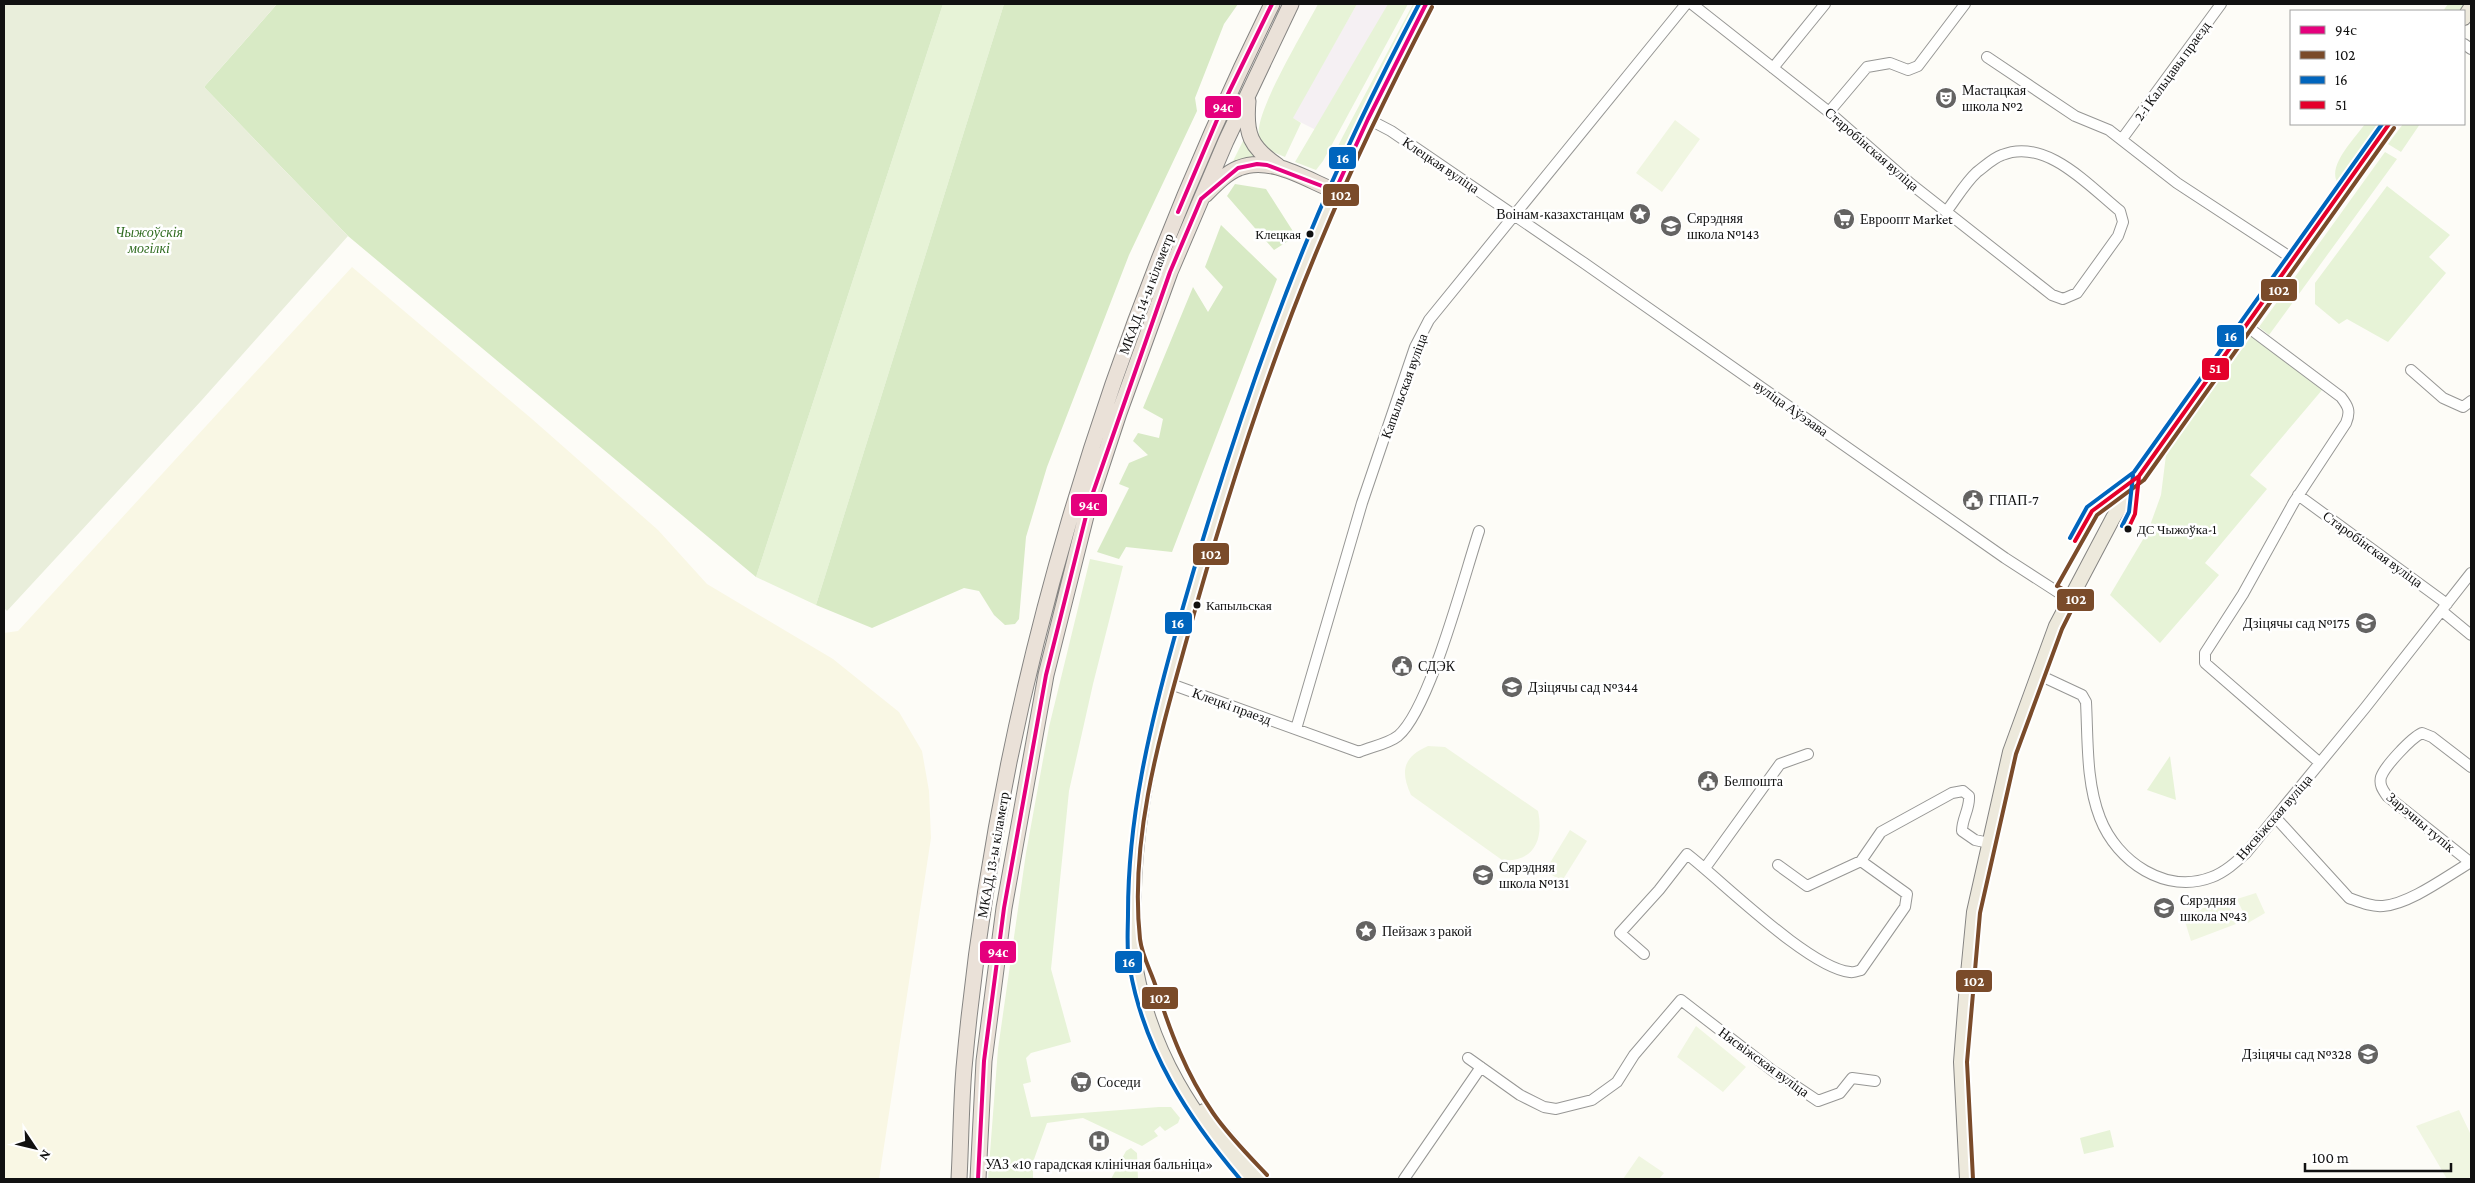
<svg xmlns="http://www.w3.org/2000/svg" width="2475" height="1183" font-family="'Crimson Pro',serif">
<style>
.industrial{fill:#f5f0f3}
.farmland{fill:#f9f7e4}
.green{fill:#e7f3d7}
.forest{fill:#d8eac5}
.cemetery{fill:#e9eedb}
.pitch{fill:#f0f6e1}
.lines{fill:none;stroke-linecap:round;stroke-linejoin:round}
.minor-casing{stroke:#979795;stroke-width:12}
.major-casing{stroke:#858482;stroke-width:16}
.highway-casing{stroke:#858482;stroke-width:17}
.minor{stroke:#fffffe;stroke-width:10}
.major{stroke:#ede9dc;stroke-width:14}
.highway{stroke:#eae1d8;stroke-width:15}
.bus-1-casing{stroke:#fff;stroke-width:8}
.bus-2-casing{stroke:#fff;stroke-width:8}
.bus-3-casing{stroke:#fff;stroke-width:8}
.bus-4-casing{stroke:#fff;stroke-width:8}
.bus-1{stroke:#e5007d;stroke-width:4}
.bus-2{stroke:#7a4b2a;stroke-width:4}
.bus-3{stroke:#0065bd;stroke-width:4}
.bus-4{stroke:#e4002b;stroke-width:4}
.bus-dot{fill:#111;stroke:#fff;stroke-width:2}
.labels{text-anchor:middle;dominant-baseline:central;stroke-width:5;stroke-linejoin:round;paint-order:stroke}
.bus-label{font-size:13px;fill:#111;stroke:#fff;text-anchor:start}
.street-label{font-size:14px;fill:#111;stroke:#fff}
.poi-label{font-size:14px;fill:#111;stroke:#fff;text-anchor:start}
.park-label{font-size:14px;font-style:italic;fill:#2f6b1f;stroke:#fff}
.line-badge{stroke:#fff;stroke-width:2}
.badge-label{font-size:14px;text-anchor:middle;font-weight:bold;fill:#fff}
</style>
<rect width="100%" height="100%" fill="#fdfcf7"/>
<!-- industrial -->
<path class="industrial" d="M1357,4H1393L1320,132L1292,118Z"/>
<!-- farmland -->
<path class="farmland" d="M352,267L532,419L658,530L707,584L833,659L899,712L922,751L929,791L931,838L879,1179H4V633L18,631Z"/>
<!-- green -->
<path class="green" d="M943,4H1004L816,605L756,577Z
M1318,4H1357L1293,118L1301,123L1285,157C1276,153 1262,149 1259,137C1253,114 1306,28 1318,4Z
M1388,4H1408L1323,161L1316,170L1295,162Z
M1413,4H1419L1351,139L1341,156L1337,157L1334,154L1343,136Z
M2448,4H2465L2460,11H2443Z
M2365,124H2380L2338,183C2326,167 2355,138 2365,124Z
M2403,124H2420L2401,152L2388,144Z
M1245,137L1260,160L1230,167Z
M2385,152L2397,159L2269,335L2259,327Z
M2387,186L2450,235L2429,257L2446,273L2388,342L2347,319L2339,324L2315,304V283Z
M2251,336L2322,390L2250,475L2267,489L2205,563L2219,575L2160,643L2110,595L2148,531L2161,495L2166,455Z
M1090,559L1123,566L1093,684L1069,791L1051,969L1071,1042L1031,1053L1026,1058L1031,1082L1023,1084L1031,1117L1159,1107H1171L1180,1118L1178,1123L1165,1131L1160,1126L1154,1131L1158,1136L1142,1146L1083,1118L1047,1123L1033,1162V1179H988L998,1049L1026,853L1049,727Z
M2170,756L2176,800L2147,790Z
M2110,1130L2114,1147L2084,1154L2080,1138Z
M1131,1148L1137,1153L1138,1179H1111L1126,1151Z"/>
<!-- forest -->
<path class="forest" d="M277,4H943L756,577L348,236L204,87Z
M1004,4H1238L1224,24L1195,98L1197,111L1129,255L1047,467L1026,537L1019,619L1015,624L1005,625L994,615L979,591L964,588L872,628L816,605Z
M1235,184L1266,189L1296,236L1274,250L1227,196Z
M1221,225L1277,279L1172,552L1126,547L1119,559L1097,552L1129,488L1119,484L1129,463L1148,455L1133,441L1138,433L1159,438L1163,419L1143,408L1193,287L1208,312L1223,287L1205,267Z"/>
<!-- cemetery -->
<path class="cemetery" d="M4,4H277L204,87L348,236L201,401L7,611L4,608Z"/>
<!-- pitch -->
<path class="pitch" d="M1675,120L1700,139L1662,192L1636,173Z
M1428,746L1445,747L1538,811C1544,839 1534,863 1502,860L1411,795C1400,771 1403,757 1428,746Z
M1570,830L1587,841L1562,881L1545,871Z
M2256,893L2265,913L2248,923L2237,899Z
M2227,900L2236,924L2191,941L2183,915Z
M1696,1026L1746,1067L1723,1092L1677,1057Z
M2459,1110L2471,1135V1177L2466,1179H2447L2416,1126Z
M1639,1156L1664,1173L1659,1179H1623Z"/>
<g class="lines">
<!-- minor casing -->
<g class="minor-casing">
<path id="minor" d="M1692,4L1829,112L1911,184L2052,295L2063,299L2077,293L2118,236L2123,222L2120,211C2089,186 2046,137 2002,155C1993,158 1984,167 1977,172C1965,183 1956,199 1946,212
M2464,44L2471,49
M1987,57L2075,116L2109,130L2177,183L2293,259
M1773,68L1825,4
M1829,112L1867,67L1890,63L1908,70L1918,66L1965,4
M1368,119L1391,131L1584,263L2005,558L2070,600
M2122,139L2221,4
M2245,325L2341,397C2348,406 2351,411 2346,423L2294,502L2243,594L2205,653V663L2320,763
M2411,370L2443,398L2463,407L2471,401
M2298,495L2447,604
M2442,611L2471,635
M2037,674L2082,695L2086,702C2088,740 2086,782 2100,818C2117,862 2166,895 2212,877C2225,872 2236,862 2246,853L2365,708L2471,573
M1168,683L1359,752C1370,747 1388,744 1398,736C1430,709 1464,576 1479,531
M1296,729L1362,503L1415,347L1429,320L1686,4
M2276,818L2349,898C2360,902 2371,907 2383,906C2410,904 2447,876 2471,862
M2471,863L2387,796C2383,790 2379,785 2381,777C2385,766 2411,738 2422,733L2432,737L2471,767
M1778,865L1807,886L1861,861L1881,832L1952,793L1963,791L1969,796C1970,809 1962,818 1962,831L1975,840L1989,843
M1705,868L1780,764L1808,754
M1644,954L1620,933L1659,890L1687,854C1722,881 1809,968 1850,972C1853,973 1858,971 1861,970L1905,907L1907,894L1861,861
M1468,1058L1520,1095L1544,1107L1556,1109L1592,1100L1617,1082L1634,1055L1681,1000L1773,1071L1818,1101L1840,1093L1852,1078L1875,1081
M1404,1179L1481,1067"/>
</g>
<!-- major casing -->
<g class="major-casing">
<path id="major" d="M2464,18L2471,7
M1204,1111L1262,1179
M1248,1179C1193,1117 1152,1054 1136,970C1133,954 1134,936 1134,920C1131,828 1153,740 1177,652C1236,428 1315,208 1426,4
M1967,1179L1961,1062L1967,984L1974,912L2010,752L2056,626L2113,518L2139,476L2389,124"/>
</g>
<!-- highway casing -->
<g class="highway-casing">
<path id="highway" d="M1248,101C1245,134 1250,147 1278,166
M1205,195C1215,185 1226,173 1239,168C1270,155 1307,180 1335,191
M959,1179C961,1142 961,1105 964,1068C997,698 1108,337 1272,4
M978,1179L984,1061L1004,908L1046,675L1089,504L1119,413L1170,272L1226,141L1291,4"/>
</g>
<!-- minor -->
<use href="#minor" class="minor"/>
<!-- major -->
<use href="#major" class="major"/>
<!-- highway -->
<use href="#highway" class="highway"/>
<!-- bus-1 casing -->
<g class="bus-1-casing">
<path id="bus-1" d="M1178,212L1228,94L1272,4
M978,1179L984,1061L1004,908L1046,675L1089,504L1170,272L1201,199L1238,168L1257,164L1267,165L1335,191L1368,119L1426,4"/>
</g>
<!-- bus-2 casing -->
<g class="bus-2-casing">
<path id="bus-2" d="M1267,1175C1248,1155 1228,1135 1213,1113C1186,1074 1170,1031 1156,987C1151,971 1142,956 1140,939C1129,837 1161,732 1188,635C1225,502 1267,369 1321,241C1354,161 1392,84 1432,7
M1973,1179L1967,1062L1980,913L2016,754L2062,629L2076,601L2074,595L2057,586L2097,515L2144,480L2394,128"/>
</g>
<!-- bus-3 casing -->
<g class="bus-3-casing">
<path id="bus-3" d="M2122,526L2129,512L2133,475
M2070,538L2087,507L2134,472L2382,124
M1240,1179C1188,1118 1144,1050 1130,969C1126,951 1128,931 1128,913C1128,819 1149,729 1174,639C1212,503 1254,369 1308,238C1341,158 1379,80 1419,4"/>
</g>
<!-- bus-4 casing -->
<g class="bus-4-casing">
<path id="bus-4" d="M2128,529L2135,514L2139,476
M2075,541L2092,511L2139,476L2389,124"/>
</g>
<!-- bus-1 -->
<use href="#bus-1" class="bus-1"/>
<!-- bus-2 -->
<use href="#bus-2" class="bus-2"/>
<!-- bus-3 -->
<use href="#bus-3" class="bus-3"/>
<!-- bus-4 -->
<use href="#bus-4" class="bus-4"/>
</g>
<!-- icons -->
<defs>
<g id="theatre-disc" transform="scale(1.125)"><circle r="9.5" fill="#646362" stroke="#fff"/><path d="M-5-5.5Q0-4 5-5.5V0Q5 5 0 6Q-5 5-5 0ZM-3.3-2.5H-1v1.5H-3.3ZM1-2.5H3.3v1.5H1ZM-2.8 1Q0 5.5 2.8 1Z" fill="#fff"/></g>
<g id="sight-disc" transform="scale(1.125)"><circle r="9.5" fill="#646362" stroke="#fff"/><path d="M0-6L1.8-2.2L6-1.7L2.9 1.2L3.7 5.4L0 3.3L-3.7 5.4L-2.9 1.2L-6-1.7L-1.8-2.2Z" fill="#fff"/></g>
<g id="supermarket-disc" transform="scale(1.125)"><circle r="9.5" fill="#646362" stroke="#fff"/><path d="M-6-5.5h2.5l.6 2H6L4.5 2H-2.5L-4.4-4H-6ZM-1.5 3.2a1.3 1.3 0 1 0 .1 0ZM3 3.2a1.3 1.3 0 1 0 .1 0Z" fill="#fff"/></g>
<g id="school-disc" transform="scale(1.125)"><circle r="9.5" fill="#646362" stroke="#fff"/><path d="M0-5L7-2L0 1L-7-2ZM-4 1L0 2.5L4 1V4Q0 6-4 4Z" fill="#fff"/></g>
<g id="civic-disc" transform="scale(1.125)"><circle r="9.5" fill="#646362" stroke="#fff"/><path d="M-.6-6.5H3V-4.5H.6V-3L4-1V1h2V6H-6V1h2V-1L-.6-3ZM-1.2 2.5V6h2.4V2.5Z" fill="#fff"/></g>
<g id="hospital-disc" transform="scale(1.125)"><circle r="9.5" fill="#646362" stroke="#fff"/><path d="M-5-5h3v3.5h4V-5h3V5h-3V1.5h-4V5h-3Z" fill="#fff"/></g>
</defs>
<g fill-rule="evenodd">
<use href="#theatre-disc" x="1946" y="98"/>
<use href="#sight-disc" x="1640" y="214"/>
<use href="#supermarket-disc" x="1844" y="219"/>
<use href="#school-disc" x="1671" y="226"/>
<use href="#civic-disc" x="1973" y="500"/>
<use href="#school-disc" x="2366" y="623"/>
<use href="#civic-disc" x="1402" y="666"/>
<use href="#school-disc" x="1512" y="687"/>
<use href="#civic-disc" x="1708" y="781"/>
<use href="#school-disc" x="1483" y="875"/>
<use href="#school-disc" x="2164" y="908"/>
<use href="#sight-disc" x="1366" y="931"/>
<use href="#school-disc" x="2368" y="1054"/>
<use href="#supermarket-disc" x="1081" y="1082"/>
<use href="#hospital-disc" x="1099" y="1141"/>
</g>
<!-- markers -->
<g class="bus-dot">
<circle cx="1310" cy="234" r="4.5"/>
<circle cx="2128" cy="529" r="4.5"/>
<circle cx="1197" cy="605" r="4.5"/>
</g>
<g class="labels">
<!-- bus labels -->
<g class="bus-label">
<text x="1301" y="234" text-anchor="end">Клецкая</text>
<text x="2137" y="529">ДС Чыжоўка-1</text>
<text x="1206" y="605">Капыльская</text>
</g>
<!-- street labels -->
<g class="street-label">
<text transform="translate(2172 71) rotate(-54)">2-і Кальцавы праезд</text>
<text transform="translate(1872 149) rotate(41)">Старобінская вуліца</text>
<text transform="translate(1441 165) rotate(34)">Клецкая вуліца</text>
<text transform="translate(1146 294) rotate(-69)">МКАД, 14-ы кіламетр</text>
<text transform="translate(1404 386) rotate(-70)">Капыльская вуліца</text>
<text transform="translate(1791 408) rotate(35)">вуліца Аўэзава</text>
<text transform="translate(2373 549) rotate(36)">Старобінская вуліца</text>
<text transform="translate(1232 706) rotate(20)">Клецкі праезд</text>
<text transform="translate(2274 817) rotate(-49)">Нясвіжская вуліца</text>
<text transform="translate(2421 822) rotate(40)">Зарэчны тупік</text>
<text transform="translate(993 855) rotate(-80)">МКАД, 13-ы кіламетр</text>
<text transform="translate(1764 1062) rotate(36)">Нясвіжская вуліца</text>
</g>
<!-- poi labels -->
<g class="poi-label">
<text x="1962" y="90">Мастацкая<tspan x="1962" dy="16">школа №2</tspan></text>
<text x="1624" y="214" text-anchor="end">Воінам-казахстанцам</text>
<text x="1687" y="218">Сярэдняя<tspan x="1687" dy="16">школа №143</tspan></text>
<text x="1860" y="219">Евроопт Market</text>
<text x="1989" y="500">ГПАП-7</text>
<text x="2350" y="623" text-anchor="end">Дзіцячы сад №175</text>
<text x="1418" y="666">СДЭК</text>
<text x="1528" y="687">Дзіцячы сад №344</text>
<text x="1724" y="781">Белпошта</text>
<text x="1499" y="867">Сярэдняя<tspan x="1499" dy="16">школа №131</tspan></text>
<text x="2180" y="900">Сярэдняя<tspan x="2180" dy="16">школа №43</tspan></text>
<text x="1382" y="931">Пейзаж з ракой</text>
<text x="2352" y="1054" text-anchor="end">Дзіцячы сад №328</text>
<text x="1097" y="1082">Соседи</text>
<text x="1099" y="1164" text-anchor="middle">УАЗ «10 гарадская клінічная бальніца»</text>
</g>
<!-- park labels -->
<g class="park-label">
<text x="149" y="232">Чыжоўскія<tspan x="149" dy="16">могілкі</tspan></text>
</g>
</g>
<g class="line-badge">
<rect x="1204" y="95" width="38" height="24" rx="5" fill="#e5007d"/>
<rect x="1328" y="146" width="29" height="24" rx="5" fill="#0065bd"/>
<rect x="1322" y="183" width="38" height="24" rx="5" fill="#7a4b2a"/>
<rect x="2260" y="278" width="38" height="24" rx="5" fill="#7a4b2a"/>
<rect x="2216" y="324" width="29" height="24" rx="5" fill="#0065bd"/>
<rect x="2201" y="357" width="29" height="24" rx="5" fill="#e4002b"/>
<rect x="1070" y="493" width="38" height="24" rx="5" fill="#e5007d"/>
<rect x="1192" y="542" width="38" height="24" rx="5" fill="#7a4b2a"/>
<rect x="2056" y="588" width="39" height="24" rx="5" fill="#7a4b2a"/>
<rect x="1164" y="611" width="29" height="24" rx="5" fill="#0065bd"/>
<rect x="979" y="940" width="38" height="24" rx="5" fill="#e5007d"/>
<rect x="1114" y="950" width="29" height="24" rx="5" fill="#0065bd"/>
<rect x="1955" y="969" width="38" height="24" rx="5" fill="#7a4b2a"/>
<rect x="1141" y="986" width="38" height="24" rx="5" fill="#7a4b2a"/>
</g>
<g class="badge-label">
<text x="1223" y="112">94с</text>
<text x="1343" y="163">16</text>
<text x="1341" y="200">102</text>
<text x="2279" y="295">102</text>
<text x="2231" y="341">16</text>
<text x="2215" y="373">51</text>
<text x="1089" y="510">94с</text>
<text x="1211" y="559">102</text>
<text x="2076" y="604">102</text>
<text x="1178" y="628">16</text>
<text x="998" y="957">94с</text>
<text x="1129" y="967">16</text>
<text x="1974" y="986">102</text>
<text x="1160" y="1003">102</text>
</g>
<!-- border -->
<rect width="2475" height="1183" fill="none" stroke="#111111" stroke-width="10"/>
<!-- legend -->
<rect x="2290" y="10" width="175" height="115" fill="#ffffff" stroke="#a0a0a0"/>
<rect x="2300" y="26" width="25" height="8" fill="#e5007d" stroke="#a0a0a0"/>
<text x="2335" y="35" font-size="15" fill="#111111">94с</text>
<rect x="2300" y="51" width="25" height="8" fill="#7a4b2a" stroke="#a0a0a0"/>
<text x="2335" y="60" font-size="15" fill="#111111">102</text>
<rect x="2300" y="76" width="25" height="8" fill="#0065bd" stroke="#a0a0a0"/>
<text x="2335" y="85" font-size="15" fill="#111111">16</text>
<rect x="2300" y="101" width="25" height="8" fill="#e4002b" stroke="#a0a0a0"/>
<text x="2335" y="110" font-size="15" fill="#111111">51</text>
<!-- north arrow -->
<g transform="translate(35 1148) rotate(125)" stroke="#ffffff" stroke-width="4" paint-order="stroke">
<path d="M0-4L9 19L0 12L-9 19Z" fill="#111111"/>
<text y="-8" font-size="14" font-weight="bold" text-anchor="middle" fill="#111111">N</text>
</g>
<!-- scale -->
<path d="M2305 1163v8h146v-8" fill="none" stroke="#111111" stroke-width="2.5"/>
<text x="2312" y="1163" font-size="15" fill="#111111" stroke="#ffffff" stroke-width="4" paint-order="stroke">100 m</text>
</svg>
